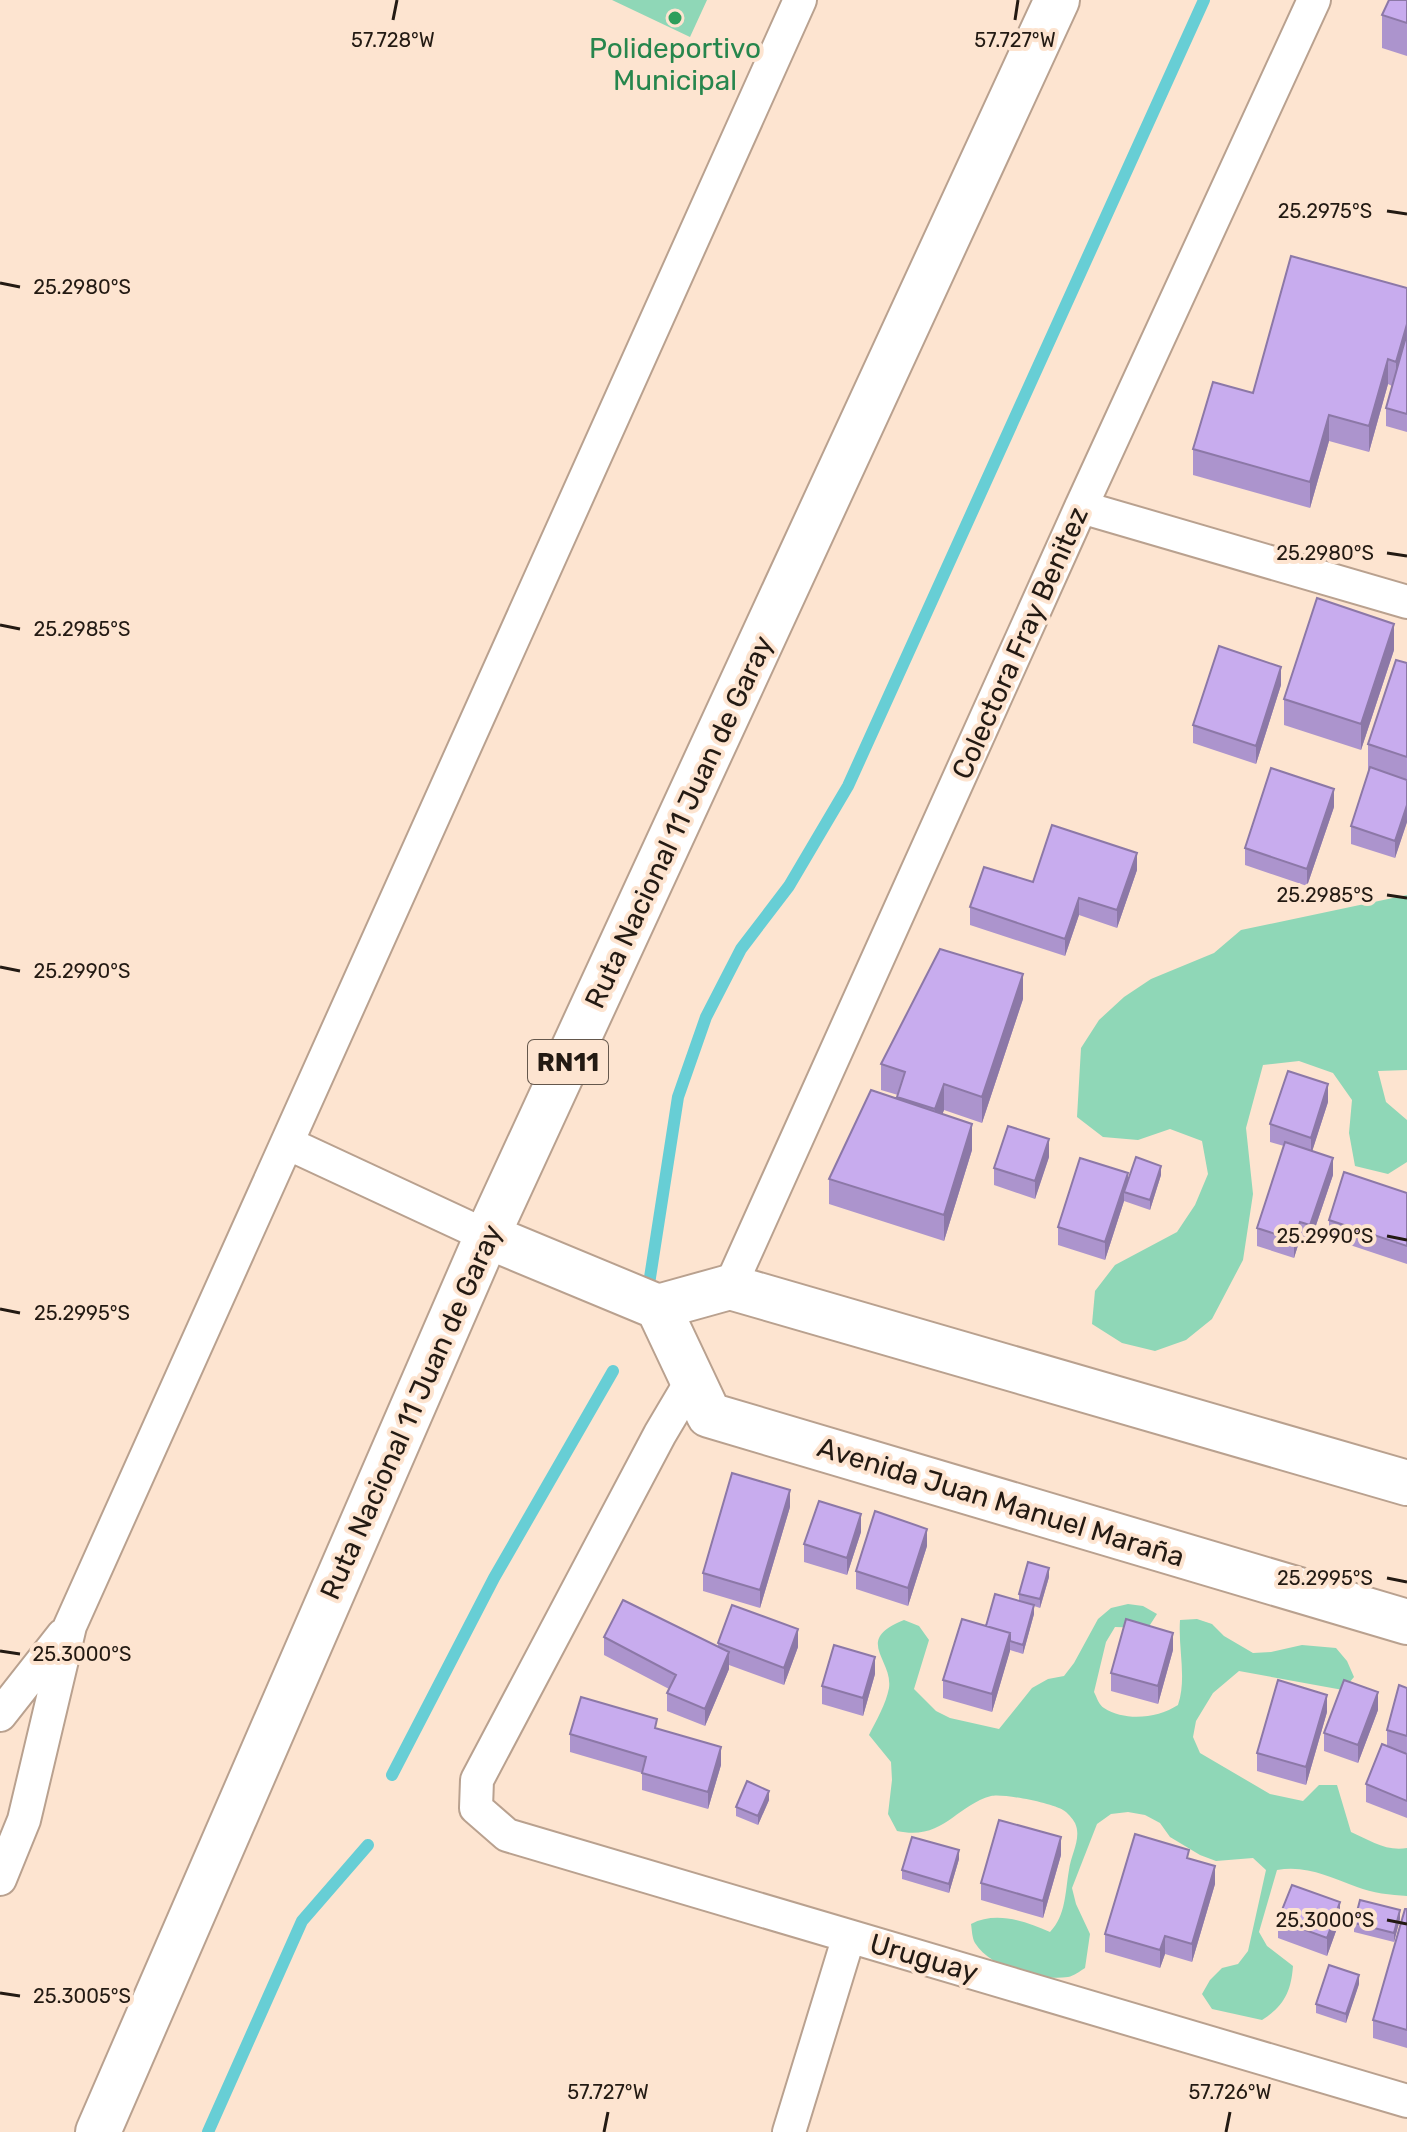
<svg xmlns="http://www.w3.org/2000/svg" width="1407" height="2132" font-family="Rubik,sans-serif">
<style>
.green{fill:#8fd7b7}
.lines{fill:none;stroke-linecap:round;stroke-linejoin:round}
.stream{stroke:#67ced5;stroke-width:12}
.street-casing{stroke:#b9a18f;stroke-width:36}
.secondary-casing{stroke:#b9a18f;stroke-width:48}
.highway-casing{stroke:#b9a18f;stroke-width:48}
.street{stroke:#fff;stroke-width:32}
.secondary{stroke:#fff;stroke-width:44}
.highway{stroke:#fff;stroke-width:44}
.wall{fill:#ac94cd}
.shaded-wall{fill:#8c78a7}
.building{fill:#c8acee;stroke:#8c78a7;stroke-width:2}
.ticks{fill:none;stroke:#231a13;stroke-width:3}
.leisure-dot{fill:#2e9e5b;stroke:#fde4d0;stroke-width:3}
.labels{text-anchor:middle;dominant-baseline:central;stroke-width:8;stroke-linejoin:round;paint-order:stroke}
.shield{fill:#fde4d0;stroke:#64574c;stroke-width:2}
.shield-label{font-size:26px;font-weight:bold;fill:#231a13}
.leisure-label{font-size:28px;fill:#27864d;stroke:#fde4d0}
.street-label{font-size:28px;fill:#231a13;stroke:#fde4d0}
.ticks-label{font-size:20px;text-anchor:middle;fill:#231a13;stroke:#fde4d0;stroke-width:8;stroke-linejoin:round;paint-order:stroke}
</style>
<rect width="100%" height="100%" fill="#fde4d0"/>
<!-- green -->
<path class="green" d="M612,0H707L690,37Z
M1407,895V1070L1378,1071L1386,1102L1407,1120V1162L1388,1174L1355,1166L1349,1133L1352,1100L1333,1073L1299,1061L1263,1065L1246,1128L1253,1194L1243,1260L1212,1319L1186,1340L1155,1351L1122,1343L1092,1324L1095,1291L1115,1265L1177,1232L1195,1205L1208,1174L1202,1141L1170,1129L1138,1140L1103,1137L1077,1117L1081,1048L1099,1020L1124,997L1151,979L1214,953L1241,930Z
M1128,1604L1143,1606L1157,1614L1148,1628L1115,1627L1106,1642L1094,1692C1097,1698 1099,1705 1104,1708C1126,1722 1158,1718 1178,1705C1187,1678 1178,1649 1180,1620L1197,1619L1212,1624L1224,1636L1253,1653L1271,1652L1302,1645L1336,1648L1347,1661L1354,1677L1343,1690L1239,1671L1213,1693L1196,1721L1193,1737L1200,1753L1270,1794L1303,1801L1319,1785H1337L1351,1832C1369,1840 1387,1852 1407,1848V1896C1391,1895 1372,1893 1357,1887C1329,1877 1307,1865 1277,1870L1259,1932L1267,1946L1293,1966C1291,1992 1284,2006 1262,2020L1212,2009L1202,1994L1210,1980L1222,1968L1238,1964L1248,1951L1266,1870L1253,1858L1216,1861L1200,1855L1170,1837L1160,1823L1145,1815L1128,1812L1111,1814L1097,1824L1072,1888L1076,1904L1090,1934L1085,1968C1080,1971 1074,1976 1068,1977C1040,1981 991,1969 975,1943C972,1938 972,1930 971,1924C996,1911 1025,1921 1050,1932C1066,1915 1065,1893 1069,1870C1071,1854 1082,1838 1075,1823C1073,1819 1067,1812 1063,1810C1052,1803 1002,1793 991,1796C955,1806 943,1841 897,1831L888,1814L892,1780L891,1762L869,1735C876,1721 886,1704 889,1688C893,1659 853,1640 904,1620L919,1626L929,1640L914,1689L936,1711L950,1718L999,1729L1032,1688L1048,1679L1064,1676L1074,1663L1098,1619L1111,1608Z"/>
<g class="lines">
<!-- stream -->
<path class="stream" d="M649,1284L678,1097L706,1017L741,949L789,886L848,786L1204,0
M392,1775L494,1578L613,1371
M208,2132L302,1921L368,1845"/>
<!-- street casing -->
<g class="street-casing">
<path id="street" d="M1081,507L1407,602
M287,1143L487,1236
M730,1287L1081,507L1314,0
M692,1380L660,1434L477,1780L476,1808L507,1835L1407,2101
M0,1715L63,1635
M0,1879L24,1820L70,1626L800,0
M789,2132L849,1936"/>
</g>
<!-- secondary casing -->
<g class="secondary-casing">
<path id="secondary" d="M487,1236L658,1307L730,1287L1407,1483
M658,1307L709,1415L1407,1622"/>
</g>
<!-- highway casing -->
<g class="highway-casing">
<path id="highway" d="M98,2132L487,1236L1057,0"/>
</g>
<!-- street -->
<use href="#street" class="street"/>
<!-- secondary -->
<use href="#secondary" class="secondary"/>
<!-- highway -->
<use href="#highway" class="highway"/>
</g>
<!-- wall -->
<path class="wall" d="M1407,0V56L1382,48V15Z
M1407,288V432L1386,426V408L1392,386L1388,384L1369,452L1329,441L1310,508L1193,475V449L1253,393Z
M1394,650L1361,750L1284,725V699Z
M1407,663V822L1395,858L1351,844V826L1369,770H1368V744Z
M1281,685L1256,764L1193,743V725Z
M1334,807L1307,886L1245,865V848Z
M1137,870L1117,928L1079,915L1065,956L970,925V907L1033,882Z
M1023,999L982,1123L944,1110L942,1114L972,1150L944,1241L829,1204V1179L897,1099L898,1095L881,1090V1064Z
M1328,1102L1312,1151L1333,1175L1310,1243L1300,1239L1294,1258L1257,1246V1228L1284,1146L1270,1142V1124Z
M1049,1157L1035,1199L994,1185V1168Z
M1161,1175L1150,1210L1124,1201L1105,1260L1058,1245V1227L1128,1182Z
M1407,1193V1264L1329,1238V1220Z
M790,1507L760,1608L703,1591V1573Z
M861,1532L847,1575L804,1562V1544Z
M927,1546L908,1606L856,1589V1571Z
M1049,1577L1040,1608L1034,1606V1614L1023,1654L1010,1650L992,1712L943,1698V1680L986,1626L1019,1600V1594Z
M604,1637L718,1646V1643L798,1647L784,1685L729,1665V1669L705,1726L667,1711V1693L669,1689L604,1655Z
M1173,1650L1158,1704L1111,1691V1673Z
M875,1674L863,1716L822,1704V1686Z
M1407,1688V1818L1366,1802V1784L1387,1746V1730Z
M1378,1710L1358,1763L1324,1751V1733Z
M1327,1712L1306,1785L1257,1771V1753Z
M657,1729L721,1765L708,1809L642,1790V1773L570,1752V1734Z
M769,1800L758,1825L736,1816V1807Z
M1061,1855L1043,1918L981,1900V1883Z
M959,1859L949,1893L902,1879V1870Z
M1189,1859L1215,1884L1192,1962L1165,1954L1160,1968L1105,1952V1934Z
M1407,1909V2048L1373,2038V2020Z
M1400,1919L1394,1942L1354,1932V1923Z
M1278,1920H1340L1327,1956L1278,1938Z
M1359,1984L1346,2023L1316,2013V2004Z"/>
<!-- shaded-wall -->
<path class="shaded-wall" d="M1407,324V350L1396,387V362Z
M1388,359V384L1369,452V426Z
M1329,415V441L1310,508V482Z
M1394,624V650L1361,750V724Z
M1281,667V685L1256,764V746Z
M1334,789V807L1307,886V869Z
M1407,805V822L1395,858V841Z
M1137,853V870L1117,928V910Z
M1079,898V915L1065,956V939Z
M1023,974V999L982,1123V1097Z
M944,1084V1110L935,1135V1109Z
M1328,1084V1102L1311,1155V1138Z
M972,1124V1150L944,1241V1215Z
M1049,1139V1157L1035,1199V1181Z
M1333,1158V1175L1310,1243V1225Z
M1161,1166V1175L1150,1210V1200Z
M1128,1173V1191L1124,1192V1201L1105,1260V1242Z
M1300,1222V1239L1294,1258V1240Z
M790,1490V1507L760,1608V1590Z
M861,1514V1532L847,1575V1558Z
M927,1529V1546L908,1606V1588Z
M1049,1568V1577L1040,1608V1599Z
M1034,1605V1614L1023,1654V1645Z
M798,1629V1647L784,1685V1668Z
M1010,1633V1651L992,1712V1694Z
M1173,1633V1650L1158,1704V1686Z
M729,1652V1669L705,1726V1709Z
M875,1657V1674L863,1716V1698Z
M1378,1692V1710L1358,1763V1745Z
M1327,1695V1712L1306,1785V1767Z
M721,1747V1765L708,1809V1792Z
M769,1791V1800L758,1825V1816Z
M1061,1837V1855L1043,1918V1901Z
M959,1850V1859L949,1893V1884Z
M1215,1866V1884L1192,1962V1944Z
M1340,1902V1920L1327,1956V1938Z
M1400,1910V1919L1394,1942V1933Z
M1165,1936V1954L1160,1968V1950Z
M1359,1975V1984L1346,2023V2014Z"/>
<!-- building -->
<path class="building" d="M1389,0H1407V23L1382,15Z
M1291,256L1407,288V324L1396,362L1388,359L1369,426L1329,415L1310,482L1193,449L1213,382L1253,393Z
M1407,333V414L1386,408Z
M1317,598L1394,624L1361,724L1284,699Z
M1219,646L1281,667L1256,746L1193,725Z
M1396,660L1407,663V757L1368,744Z
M1370,767L1407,780V805L1395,841L1351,826Z
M1271,768L1334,789L1307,869L1245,848Z
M1052,825L1137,853L1117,910L1079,898L1065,939L970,907L984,867L1033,882Z
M940,949L1023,974L982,1097L944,1084L935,1109L897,1097L905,1072L881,1064Z
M1288,1071L1328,1084L1311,1138L1270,1124Z
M871,1090L972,1124L944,1215L829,1179Z
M1008,1126L1049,1139L1035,1181L994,1168Z
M1285,1142L1333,1158L1310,1225L1300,1222L1294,1240L1257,1228Z
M1136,1157L1161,1166L1150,1200L1124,1192Z
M1080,1158L1128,1173L1105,1242L1058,1227Z
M1344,1172L1407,1193V1246L1329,1220Z
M732,1473L790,1490L760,1590L703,1573Z
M819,1501L861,1514L847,1558L804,1544Z
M875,1511L927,1529L908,1588L856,1571Z
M1028,1562L1049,1568L1040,1599L1019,1594Z
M995,1594L1034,1605L1023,1645L1010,1641V1633L986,1626Z
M623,1600L729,1652L705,1709L667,1693L676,1675L604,1637Z
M732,1605L798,1629L784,1668L718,1643Z
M962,1619L1010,1633L992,1694L943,1680Z
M1126,1619L1173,1633L1158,1686L1111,1673Z
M834,1645L875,1657L863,1698L822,1686Z
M1278,1680L1327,1695L1306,1767L1257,1753Z
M1344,1680L1378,1692L1358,1745L1324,1733Z
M1399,1685L1407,1688V1736L1387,1730Z
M581,1697L657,1719L655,1728L721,1747L708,1792L642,1773L646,1757L570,1734Z
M1382,1744L1407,1754V1801L1366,1784Z
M747,1781L769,1791L758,1816L736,1807Z
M999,1820L1061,1837L1043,1901L981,1883Z
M1135,1834L1189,1850L1187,1858L1215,1866L1192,1944L1165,1936L1160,1950L1105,1934Z
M912,1837L959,1850L949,1884L902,1870Z
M1292,1885L1340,1902L1327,1938L1278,1920Z
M1360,1900L1400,1910L1394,1933L1354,1923Z
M1405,1909H1407V2030L1373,2020Z
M1329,1965L1359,1975L1346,2014L1316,2004Z"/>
<!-- ticks -->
<path class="ticks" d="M393,20L397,0M1015,20L1018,0M1387,211L1407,214M0,283L20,287M1387,553L1407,556M0,625L20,629M1387,895L1407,898M0,967L20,971M1387,1236L1407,1240M0,1309L20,1313M1387,1578L1407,1582M0,1651L20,1654M1387,1920L1407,1924M0,1993L20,1996M604,2132L608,2112M1226,2132L1230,2112"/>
<!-- markers -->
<circle class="leisure-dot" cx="675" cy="18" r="8"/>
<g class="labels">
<!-- shield labels -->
<rect class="shield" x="528" y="1040" width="80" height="44" rx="6"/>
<g class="shield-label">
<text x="568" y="1062">RN11</text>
</g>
<!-- leisure labels -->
<g class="leisure-label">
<text x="675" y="48">Polideportivo<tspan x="675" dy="32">Municipal</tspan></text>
</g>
<!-- street labels -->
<g class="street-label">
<text transform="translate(1020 643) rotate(-66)">Colectora Fray Benitez</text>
<text transform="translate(679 822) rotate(-65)">Ruta Nacional 11 Juan de Garay</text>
<text transform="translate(411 1412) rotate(-66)">Ruta Nacional 11 Juan de Garay</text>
<text transform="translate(1001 1502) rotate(17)">Avenida Juan Manuel Maraña</text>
<text transform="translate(924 1958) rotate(16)">Uruguay</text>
</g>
</g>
<g class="ticks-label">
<text x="393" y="47">57.728°W</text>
<text x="1015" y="47">57.727°W</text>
<text x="1325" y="218">25.2975°S</text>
<text x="82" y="294">25.2980°S</text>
<text x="1325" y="560">25.2980°S</text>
<text x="82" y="636">25.2985°S</text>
<text x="1325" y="902">25.2985°S</text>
<text x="82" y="978">25.2990°S</text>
<text x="1325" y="1243">25.2990°S</text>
<text x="82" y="1320">25.2995°S</text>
<text x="1325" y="1585">25.2995°S</text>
<text x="82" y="1661">25.3000°S</text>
<text x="1325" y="1927">25.3000°S</text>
<text x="82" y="2003">25.3005°S</text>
<text x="608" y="2099">57.727°W</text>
<text x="1230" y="2099">57.726°W</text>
</g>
</svg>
